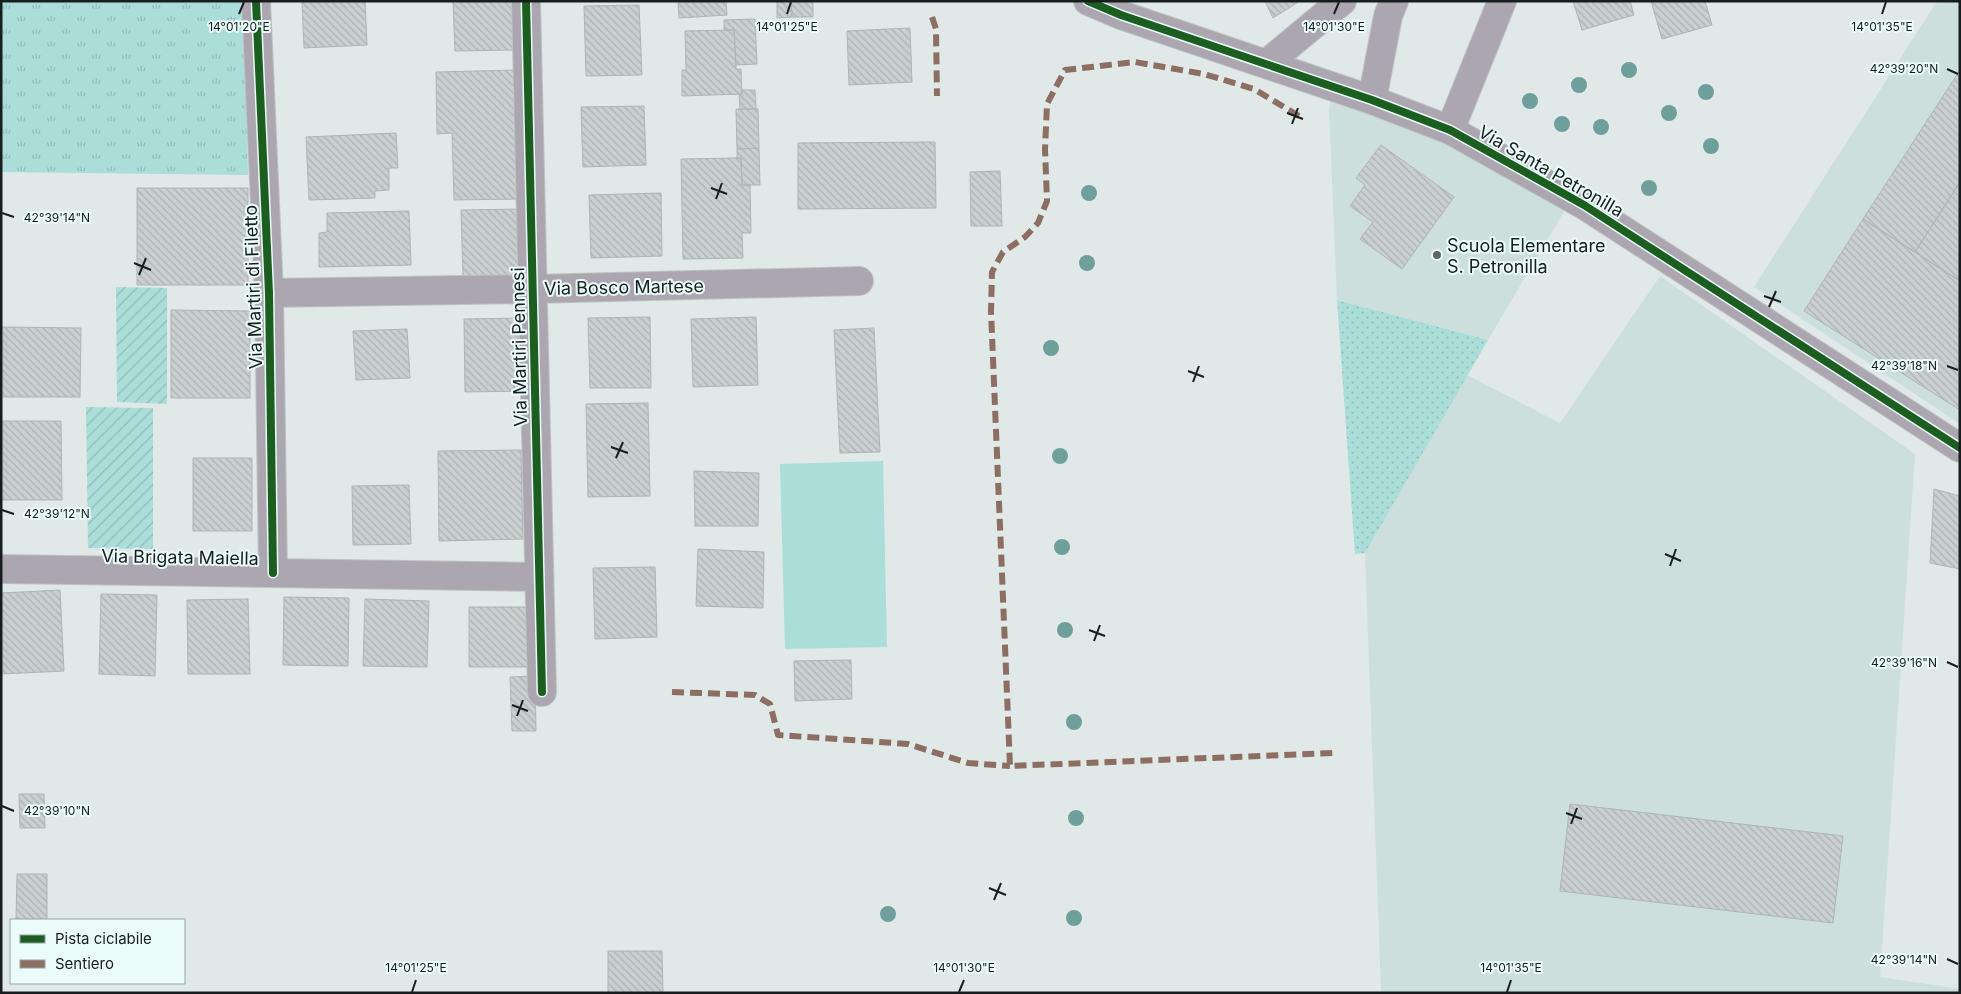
<svg xmlns="http://www.w3.org/2000/svg" width="1961" height="994" font-family="Inter,sans-serif">
<style>
.built{fill:#ccdfdd}
.grass{fill:url(#grass-dots)}
.park{fill:url(#park-tufts)}
.garden{fill:url(#garden-furrows)}
.pitch{fill:#abddd9}
.building{fill:url(#building-back-hatch);stroke:#aeb5b4}
.lines{fill:none;stroke-linecap:round;stroke-linejoin:round}
.minor-casing{stroke:#bdc4c3;stroke-width:30}
.minor{stroke:#aca6b0;stroke-width:28}
.quiet{stroke:#8d6e63;stroke-width:6;stroke-dasharray:12 6;stroke-linecap:butt}
.cycleway-casing{stroke:#eafbf9;stroke-width:11}
.cycleway{stroke:#1b5e20;stroke-width:8}
.tree{fill:#6f9f9b}
.ticks{fill:none;stroke:#181e1e;stroke-width:2}
.poi-dot{fill:#5e6565;stroke:#eafbf9;stroke-width:2}
.labels{text-anchor:middle;dominant-baseline:central;stroke-width:4;stroke-linejoin:round;paint-order:stroke}
.street-label{font-size:18px;fill:#181e1e;stroke:#eafbf9}
.poi-label{font-size:18px;fill:#181e1e;stroke:#eafbf9;text-anchor:start}
.ticks-label{font-size:12px;text-anchor:middle;fill:#181e1e;stroke:#eafbf9;stroke-width:4;stroke-linejoin:round;paint-order:stroke}
</style>
<defs>
<pattern id="grass-dots" width="8" height="8" patternUnits="userSpaceOnUse" patternTransform="scale(1.25)"><rect width="8" height="8" fill="#abddd9"/><path d="M2 2h.1M6 6h.1" fill="none" stroke="#92bdba" stroke-width="1.8" stroke-linecap="round"/></pattern>
<pattern id="park-tufts" width="24" height="20" patternUnits="userSpaceOnUse" patternTransform="scale(1.25)"><rect width="24" height="20" fill="#abddd9"/><path d="M3 7l-1-3M5 7V3M7 7l1-3M15 17l-1-3M17 17v-4M19 17l1-3" fill="none" stroke="#92bdba"/></pattern>
<pattern id="garden-furrows" width="10" height="10" patternUnits="userSpaceOnUse" patternTransform="scale(1.25)"><rect width="10" height="10" fill="#abddd9"/><path d="M-1 1l2-2M0 10L10 0M9 11l2-2" fill="none" stroke="#92bdba"/></pattern>
<pattern id="building-back-hatch" width="6" height="6" patternUnits="userSpaceOnUse" patternTransform="scale(1.25)"><rect width="6" height="6" fill="#c9d0cf"/><path d="M-1 5l2 2M0 0l6 6M5-1l2 2" fill="none" stroke="#acb2b1"/></pattern>
</defs>
<rect width="100%" height="100%" fill="#e0e9e8"/>
<!-- built -->
<path class="built" d="M1937,1H1960V424L1754,287Z
M1331,100L1387,119L1463,150L1565,210L1488,340L1337,300L1329,109Z
M1660,276L1915,454L1880,977L1960,989V993H1381L1365,553L1467,375L1560,423Z"/>
<!-- grass -->
<path class="grass" d="M1337,300L1488,340L1365,553L1355,554Z"/>
<!-- park -->
<path class="park" d="M1,1H243L248,175L1,172Z"/>
<!-- garden -->
<path class="garden" d="M116,287L167,288V404L117,402Z
M86,407L153,408V549L88,548Z"/>
<!-- pitch -->
<path class="pitch" d="M883,461L887,647L785,649L780,464Z"/>
<!-- building -->
<path class="building" d="M302,1H365L367,45L304,48Z
M453,1H513L515,50L455,51Z
M678,1H726L727,15L679,18Z
M777,1H791L792,17L777,18Z
M791,1H813V17H792Z
M1265,1H1300L1273,18Z
M1573,1H1630L1634,15L1582,30Z
M1651,1H1705L1712,25L1662,39Z
M639,5L642,75L586,76L584,6Z
M755,19L757,64L736,65L734,30H724V20Z
M910,28L912,82L849,85L847,31Z
M734,30L736,69H741L742,94L682,96V70H686L685,31Z
M516,70L519,199L454,200L452,133L437,134L436,72Z
M1960,70V182L1915,252L1863,219Z
M742,90H755L756,109H740L739,94H742Z
M644,106L646,165L583,167L581,107Z
M736,109H758L759,148L737,149Z
M396,133L398,168H389V190L375,191V198L309,200L306,137Z
M935,142L936,208L798,209V143Z
M1381,145L1454,197L1402,269L1360,239L1373,222L1350,206L1365,185L1356,178Z
M759,148L760,185H742L741,158H737V149Z
M737,158H741L742,185H750L751,233H742L743,258L683,259L681,159Z
M1000,171L1002,226H971L970,172Z
M1960,182V281L1915,252Z
M137,188H248V285H137Z
M661,193L662,256L591,258L589,195Z
M522,209L524,276L463,277L461,210Z
M409,211L411,265L319,267V233L327,232V213Z
M1863,219L1960,281V410L1804,311Z
M171,310L250,311V398H171Z
M650,317L651,388H590L588,318Z
M756,317L758,385L693,387L691,319Z
M525,318L527,391L465,392L464,319Z
M1,327L81,328L80,397H1Z
M874,328L880,452L840,453L834,330Z
M407,329L410,378L356,380L353,331Z
M648,403L650,496L588,497L586,404Z
M1,421H61L62,500H1Z
M521,450L523,539L439,541L438,451Z
M193,458H252V531H193Z
M694,471L759,473L758,526H695Z
M409,485L411,544L353,545L352,486Z
M1934,489L1960,496V569L1930,563Z
M698,549L764,552L763,608L696,606Z
M655,567L657,637L595,639L593,568Z
M60,590L64,671L1,674V593Z
M101,594L157,595L155,676L99,674Z
M284,597L349,598L348,666L283,665Z
M248,599L250,674H188L187,600Z
M365,599L429,601L427,667L363,666Z
M469,607H528V667H469Z
M851,660L852,699L795,701L794,661Z
M535,676L536,731H512L510,677Z
M19,794H44L45,828H20Z
M1570,804L1843,836L1833,923L1560,891Z
M17,874H47V920H16Z
M608,951H662L663,993H608Z"/>
<g class="lines">
<!-- minor casing -->
<g class="minor-casing">
<path id="minor" d="M256,1L269,293L273,573
M526,1L542,692
M1088,1L1121,15L1372,100L1450,130L1584,205L1960,448
M1266,64L1342,1
M1372,100L1388,16L1394,1
M1450,130L1502,1
M269,293L533,289L859,281
M1,569L539,577"/>
</g>
<!-- minor -->
<use href="#minor" class="minor"/>
<!-- quiet -->
<path class="quiet" d="M932,17L936,29L937,96
M1299,116L1254,89L1204,74L1135,62L1065,70L1047,104L1045,149L1047,201L1038,223L1025,237L1003,252L992,272L991,311L1010,766L1334,753
M672,692L755,695L770,704L778,735L908,744L968,763L1010,766"/>
<!-- cycleway casing -->
<g class="cycleway-casing">
<path id="cycleway" d="M256,1L269,293L273,573
M526,1L542,692
M1088,1L1121,15L1372,100L1450,130L1584,205L1960,448"/>
</g>
<!-- cycleway -->
<use href="#cycleway" class="cycleway"/>
</g>
<!-- trees -->
<g class="tree">
<circle cx="1629" cy="70" r="8"/>
<circle cx="1579" cy="85" r="8"/>
<circle cx="1706" cy="92" r="8"/>
<circle cx="1530" cy="101" r="8"/>
<circle cx="1669" cy="113" r="8"/>
<circle cx="1562" cy="124" r="8"/>
<circle cx="1601" cy="127" r="8"/>
<circle cx="1711" cy="146" r="8"/>
<circle cx="1649" cy="188" r="8"/>
<circle cx="1089" cy="193" r="8"/>
<circle cx="1087" cy="263" r="8"/>
<circle cx="1051" cy="348" r="8"/>
<circle cx="1060" cy="456" r="8"/>
<circle cx="1062" cy="547" r="8"/>
<circle cx="1065" cy="630" r="8"/>
<circle cx="1074" cy="722" r="8"/>
<circle cx="1076" cy="818" r="8"/>
<circle cx="888" cy="914" r="8"/>
<circle cx="1074" cy="918" r="8"/>
</g>
<!-- ticks -->
<path class="ticks" d="M239,14L244,2M787,14L791,2M1334,14L1339,2M1882,14L1886,2M1947,69L1958,74M1287,113L1303,119M1292,124L1298,108M711,188L727,194M716,199L722,183M2,213L14,217M134,263L151,270M139,275L146,258M1764,296L1781,302M1769,307L1776,291M1947,366L1958,370M1188,371L1204,377M1193,382L1199,366M611,447L628,453M616,458L623,442M2,510L14,514M1665,554L1681,561M1670,566L1676,549M1089,630L1105,636M1094,641L1100,625M1947,662L1958,667M512,705L528,711M517,716L523,700M2,806L14,811M1566,813L1582,819M1571,824L1577,808M989,888L1006,895M994,900L1001,883M1947,959L1958,964M412,992L416,980M959,992L964,980M1507,992L1511,980"/>
<!-- markers -->
<circle class="poi-dot" cx="1437" cy="255" r="5"/>
<g class="labels">
<!-- street labels -->
<g class="street-label">
<text transform="translate(1551 171) rotate(30)">Via Santa Petronilla</text>
<text transform="translate(253 287) rotate(-92)">Via Martiri di Filetto</text>
<text transform="translate(624 287) rotate(-1)">Via Bosco Martese</text>
<text transform="translate(519 347) rotate(-91)">Via Martiri Pennesi</text>
<text transform="translate(180 557) rotate(1)">Via Brigata Maiella</text>
</g>
<!-- poi labels -->
<g class="poi-label">
<text x="1447" y="245">Scuola Elementare<tspan x="1447" dy="21">S. Petronilla</tspan></text>
</g>
</g>
<g class="ticks-label">
<text x="239" y="31">14°01'20"E</text>
<text x="787" y="31">14°01'25"E</text>
<text x="1334" y="31">14°01'30"E</text>
<text x="1882" y="31">14°01'35"E</text>
<text x="1904" y="73">42°39'20"N</text>
<text x="57" y="222">42°39'14"N</text>
<text x="1904" y="370">42°39'18"N</text>
<text x="57" y="518">42°39'12"N</text>
<text x="1904" y="667">42°39'16"N</text>
<text x="57" y="815">42°39'10"N</text>
<text x="1904" y="964">42°39'14"N</text>
<text x="416" y="972">14°01'25"E</text>
<text x="964" y="972">14°01'30"E</text>
<text x="1511" y="972">14°01'35"E</text>
</g>
<!-- border -->
<rect width="1961" height="994" fill="none" stroke="#181e1e" stroke-width="5"/>
<!-- legend -->
<rect x="10" y="919" width="175" height="65" fill="#eafbf9" stroke="#96a3a1"/>
<rect x="20" y="935" width="25" height="8" fill="#1b5e20" stroke="#96a3a1"/>
<text x="55" y="944" font-size="15" fill="#181e1e">Pista ciclabile</text>
<rect x="20" y="960" width="25" height="8" fill="#8d6e63" stroke="#96a3a1"/>
<text x="55" y="969" font-size="15" fill="#181e1e">Sentiero</text>
</svg>
